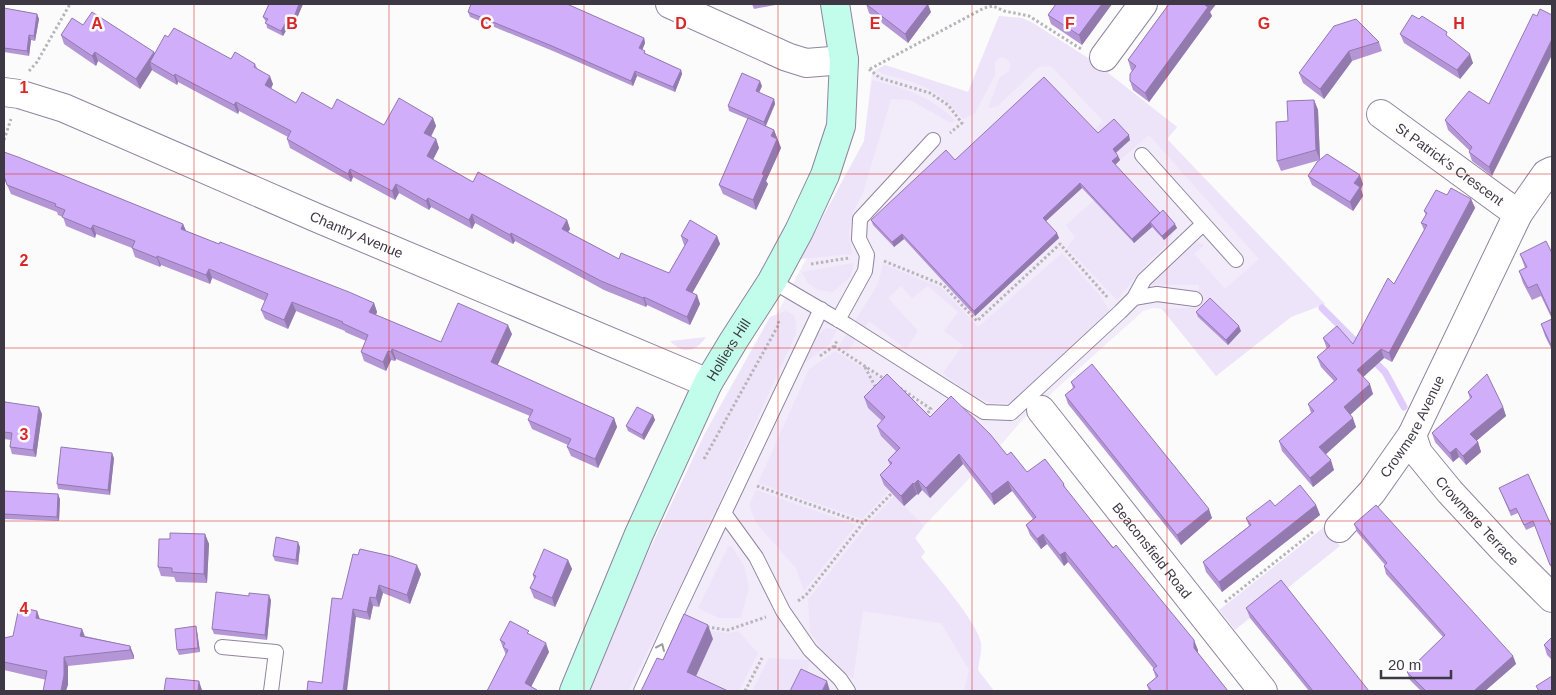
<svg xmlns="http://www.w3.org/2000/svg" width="1556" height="695" font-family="Helvetica,sans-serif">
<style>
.built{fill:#f2ebfa}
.green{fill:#ede4fa}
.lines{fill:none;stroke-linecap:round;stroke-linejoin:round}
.stream{stroke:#e0ccfa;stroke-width:7}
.service-casing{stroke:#9084a0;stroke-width:16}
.minor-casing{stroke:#9084a0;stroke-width:30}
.secondary-casing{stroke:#9084a0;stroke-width:30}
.path{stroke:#b8b5ba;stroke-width:3;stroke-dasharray:2.5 2.5;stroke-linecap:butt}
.service{stroke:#fff;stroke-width:14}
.minor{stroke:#fff;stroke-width:28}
.secondary{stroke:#c1fdea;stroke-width:28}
.wall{fill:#b496d7}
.shaded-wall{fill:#927aaf}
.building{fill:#d1aefa;stroke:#927aaf}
.oneway{stroke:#9e9ca2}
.grid{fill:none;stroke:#d62828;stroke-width:1;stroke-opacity:0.55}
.labels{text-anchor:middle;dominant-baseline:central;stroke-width:5;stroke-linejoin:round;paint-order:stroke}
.street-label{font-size:14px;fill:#3e3845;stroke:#fbfbfb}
.grid-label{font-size:16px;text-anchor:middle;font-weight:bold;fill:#d62828;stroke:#fbfbfb;stroke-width:5;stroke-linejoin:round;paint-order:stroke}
</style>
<rect width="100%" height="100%" fill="#fbfbfb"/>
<!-- built -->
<path class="built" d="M999,16L1022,18L1033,23L1088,58L1093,53L1108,73L1177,127L1167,139L1325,304L1291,317L1216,376L1162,309L1153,308L1143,311L1025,417L1000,446L924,526L915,538L925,552L921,557L960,606L979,636L981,646L978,670L994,691H609L711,437L804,263L853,180L864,141L872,72L885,65L968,92Z"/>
<!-- green -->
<path class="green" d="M999,16L1022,18L1033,23L1088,58L1093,53L1112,66L1108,73L1177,127L1167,139L1325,304L1291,317L1216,376L1162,309L1198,307L1199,285H1147L1197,242L1204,245L1194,254L1225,289L1259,259L1149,135L1120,160L1093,131L1103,121L1051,66L1038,67L998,106L988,108L1000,77L1009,71C1011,64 1011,61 1003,57L998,58L995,63V75L975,113L963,119C946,98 929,86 902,79C891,76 887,76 876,70L885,65L968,92Z
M872,80C906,89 929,95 956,121L951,123L910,100L891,99L863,193L853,212L849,230L852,254L800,259L864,141Z
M1094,200L1152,227L1164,240L1174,231L1168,244L1148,262L1117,300L1067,248L1075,237L1066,225Z
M1062,253L1101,297L1111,313L1011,403H990L971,395L943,373L963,345L944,331L958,312L928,286L912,298L901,286L888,298L918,331L906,349L869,321L847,352L839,346L878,284L883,264L942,288L978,327Z
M854,263L850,277L833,292C817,291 808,287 802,272Z
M786,311L795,316L796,334L688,570L628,691H587L648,553L705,433L770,317Z
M826,328L837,330L829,345L804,363L818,335Z
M706,337C696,352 683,355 670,341Z
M835,351L891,385L889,428L901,440L895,474L884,486L889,491L862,519L758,483L809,369Z
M756,490L856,525L804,591L796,568L757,524L749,505Z
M894,496L924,526L915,538L925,552L921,557C936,575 977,622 981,643C982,651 979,662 978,670L994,691H964L969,670L941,623L863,611L853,679L824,654L810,631L808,600L867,525Z
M1324,527L1340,546L1235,630L1219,610Z
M731,546L744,566L749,587L741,618H719L698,608L728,547Z
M689,628L728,633L738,631L758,653L739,691H704L692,685Z
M769,658L810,660L806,682L802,691H752Z"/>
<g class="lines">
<!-- stream -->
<path class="stream" d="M1322,308L1360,346
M1371,358L1385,372L1404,407"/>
<!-- service casing -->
<g class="service-casing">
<path id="service" d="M1142,155L1236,260
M772,281L847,325L984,412L1011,413L1120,312L1134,298L1144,280L1203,224
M1134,298L1157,294L1195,299
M838,320L865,271L867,255L859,239L860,219L933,140
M724,513L756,557L783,611L810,650L840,679L848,691
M222,647L276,652L271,691
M641,691L672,623L821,309"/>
</g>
<!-- minor casing -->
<g class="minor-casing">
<g id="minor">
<path d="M670,4L787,57L806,63L844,60"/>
<path d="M1104,57L1143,4"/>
<path id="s1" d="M4,92L19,94L64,108L317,218L708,383"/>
<path id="s2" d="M1381,114L1518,214"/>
<path id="s3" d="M1041,410L1263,691"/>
<path id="s4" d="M1412,435L1418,453L1450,492L1503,549L1552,598"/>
<path id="s5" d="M1339,528L1372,492L1412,435L1518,214L1546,174L1552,171"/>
</g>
</g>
<!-- secondary casing -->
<g class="secondary-casing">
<g id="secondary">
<path id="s6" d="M574,691L639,534L708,383L734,340L772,281L799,231L825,175L841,126L844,60L835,4"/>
</g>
</g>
<!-- path -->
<path class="path" d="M869,69L880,78L930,93L948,105L962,123L950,133
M870,69L984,8L993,6L1004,11L1029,16L1081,49
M29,71L37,62L70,4
M4,140L11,119
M884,261L943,285L977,321L1060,244L1108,298
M811,264L849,258
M834,346L886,380
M820,356L834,346L837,341
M865,367L876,388
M900,388L931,409L925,416
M704,459L779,324L778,320
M757,486L863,523L891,494
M798,601L806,595L863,523
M1225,602L1314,531
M707,627L728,630L766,617
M745,691L762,658"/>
<!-- service -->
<use href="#service" class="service"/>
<!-- minor -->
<use href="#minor" class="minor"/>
<!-- secondary -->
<use href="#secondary" class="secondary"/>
</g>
<!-- wall -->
<path class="wall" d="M269,4H303L292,30L288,27L283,36L267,28L266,22L263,17Z
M752,4H775V5L754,9Z
M866,4L931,12L908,43L869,13Z
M1056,4H1112L1082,45L1051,24L1048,15Z
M1169,4H1216L1210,12L1212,16L1149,102L1133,90L1130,81L1132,71L1131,70L1128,60Z
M4,8L37,14L39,19L35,41L31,40L29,56L4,52Z
M468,12L644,38L645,43L642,50L646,54L681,70L682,74L675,92L637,76L633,86L553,51L470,17Z
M1537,16L1492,176L1472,161L1469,152L1470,151L1448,130L1445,120L1489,104Z
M83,25L154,52L155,53L168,37L231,59L255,64L257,68L273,84L271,89L296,103L332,109L384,125L433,118L436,126L431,137L436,139L439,148L433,160L473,182L567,220L570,229L568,232L619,259L669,273L685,245H684L681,236H717L720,244L692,293L697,295L700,304L690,325L647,305L646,307L604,290L515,241L513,244L475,223L472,229L431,207L429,210L399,193L395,200L353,177L351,182L290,148L287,139L288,137L239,111L238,114L178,82L177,85L153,71L152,70L140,89L98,61L96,66L64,44L61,35Z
M1334,26L1379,42L1382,51L1352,61L1324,99L1303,83L1299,73Z
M1400,34L1449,38L1473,63L1460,79L1404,43Z
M762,86L759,93L774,99L775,104L766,126L774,130L781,148L766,181L768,184L756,210L723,194L719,185L748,119L729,111L728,106Z
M1314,100L1318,110L1320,160L1281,171L1277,161L1288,121Z
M1098,133L1130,140L1116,153L1118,156L1120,160L1115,165L1160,213L1177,228L1164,240L1152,227L1134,243L1082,188L1046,221L1059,238L975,316L904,239L894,247L873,225L871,220L955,160Z
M4,152L183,224L186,231L219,244L374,303L377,312L376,315L441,342L512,334L497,365L614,418L617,427L598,468L571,456L567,447L568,445L532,429L528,420L530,416L396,359L395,361L391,360L386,371L364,361L361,352L366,341L345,332V331L296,311L288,329L265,319L261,310L265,301L212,278L210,284L161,265L160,267L135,257L132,248L96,234L95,238L66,226L63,217L58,215L57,212L11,194L4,178Z
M1308,176L1363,184L1361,189L1363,196L1353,211L1312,185Z
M1447,195L1471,199L1475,208L1392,362L1384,358L1363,377L1373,394L1350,414L1356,427L1325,454L1334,470L1313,487L1282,451L1279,441L1311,413L1308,404L1334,381L1321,367L1317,357L1327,349L1323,338L1353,344L1394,284L1424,230L1421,223L1426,215L1424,211Z
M1552,253V350L1545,336L1541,324L1552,319L1541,296L1532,300L1523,283L1519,271L1525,268L1520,254Z
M1196,312L1241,331L1228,345L1198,317Z
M1071,382L1212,518L1181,545L1068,404L1065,395L1073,388Z
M1468,392L1503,407L1506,416L1476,440L1478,442L1481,452L1466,465L1459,457L1453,462L1435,442L1432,433L1470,399Z
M864,397L930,417L1007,455L1027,472L1064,484L1066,490L1198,650V653L1228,691H1149L1147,685L1156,678L1153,669H1154L1068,562L1064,566L1047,544L1041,549L1030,535L1026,525L1033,519L1012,491L994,505L963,464L930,498L922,490L918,495L917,494L904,506L884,485L880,475L890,465L888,460L896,451L881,436L877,426L882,421L868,408Z
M4,399L5,403L42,414L36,457L12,454L10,447L11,440L4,439Z
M653,415L655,420L644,440L628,431L626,426Z
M114,458L110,495L58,489L57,484Z
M1499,488L1552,527V570L1535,526L1526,530L1518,513L1511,516Z
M4,491L60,499L59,521L4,519Z
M1316,505L1320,515L1222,592L1206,572L1203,562L1249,526L1246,518L1275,506Z
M1354,524L1513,656L1516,664L1485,691H1421L1410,680L1407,672L1443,637L1386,574L1384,566L1385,565L1357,532Z
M205,534L209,544L207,583L176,582L174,577L161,576L158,567L170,539Z
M300,547L298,565L275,561L273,556Z
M353,554L421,574L410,604L383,593L379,607L373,606L370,620L356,617L322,683Z
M568,560L572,569L555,607L534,598L530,588L534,579L533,575Z
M271,600L267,640L214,634L212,629Z
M1246,608L1369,691H1309L1250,618Z
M37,611L40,619L82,629L85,636L130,646L134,656V659L68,666V685L4,670V638L13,636Z
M197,631L200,652L179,655L177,650Z
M530,635L549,652L531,687L537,690V691H487L506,655L500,640Z
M1552,637V660L1547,655L1544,645Z"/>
<!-- shaded-wall -->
<path class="shaded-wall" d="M299,4H303L292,30L291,25Z
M928,4L931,12L908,43L905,34Z
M1102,4H1112L1082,45L1079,35Z
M1206,4H1216L1210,12L1212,16L1149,102L1145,93Z
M37,14L39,19L35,41L34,36Z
M286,22L288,27L283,36L281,31Z
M29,35L31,40L29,56L27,51Z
M644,38L645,43L641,53L639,48Z
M1552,39V55L1492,176L1489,167Z
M1349,51L1352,61L1324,99L1320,89Z
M95,52L98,61L96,66L92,56Z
M154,52L158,62H150L152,70L140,89L136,79Z
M1470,54L1473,63L1460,79L1457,70Z
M681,70L682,74L675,92L673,87Z
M635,71L637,76L633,86L631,81Z
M175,74L178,82L177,85L174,76Z
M270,76L273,84L268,94L265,85Z
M760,81L762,86L757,96L756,91Z
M774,99L775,104L765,127L764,122Z
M1314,100L1318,110L1320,160L1316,150Z
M236,102L239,111L238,114L234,105Z
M433,118L436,126L428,142L424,133Z
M774,130L781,148L766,181L768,184L756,210L753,200L762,174L771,136Z
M1129,135L1130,140L1114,154L1113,149Z
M436,139L439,148L430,165L427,156Z
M1118,156L1120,160L1114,166L1112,161Z
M350,169L353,177L351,182L348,174Z
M1360,175L1363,184L1361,189L1363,196L1353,211L1350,202L1354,183Z
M1080,183L1082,188L1045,222L1043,218Z
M396,184L399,193L395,200L392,191Z
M428,198L431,207L429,210L426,201Z
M1471,199L1475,208L1392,362L1389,353Z
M472,214L475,223L472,229L469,220Z
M567,220L570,229L565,237L562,229Z
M1150,222L1152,227L1134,243L1132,239Z
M183,224L187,233L181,229Z
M1175,224L1177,228L1164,240L1162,236Z
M93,225L96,234L95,238L91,229Z
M511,233L515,241L513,244L510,235Z
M1057,233L1059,238L975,316L974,311Z
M902,234L904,239L894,247L892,242Z
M717,236L720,244L689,299L686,290Z
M157,256L161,265L160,267L157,258Z
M209,269L212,278L210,284L206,275Z
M697,295L700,304L690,325L687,317Z
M644,297L647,305L646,307L643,298Z
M292,302L296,311L288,329L284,320Z
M374,303L377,312L373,321L369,312Z
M508,325L512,334L495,371L491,362Z
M1239,326L1241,331L1228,345L1226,340Z
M392,349L396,359L395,361L391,352Z
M1381,349L1384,358L1360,380L1357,370Z
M388,351L391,360L386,371L383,362Z
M1370,384L1373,394L1348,417L1344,407Z
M39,407L42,414L36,457L33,450Z
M1503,407L1506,416L1474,443L1470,434Z
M653,415L655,420L644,440L642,435Z
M614,418L617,427L598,468L595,459Z
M1353,418L1356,427L1323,457L1319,447Z
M1478,442L1481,452L1466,465L1463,456Z
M1456,448L1459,457L1453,462L1450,453Z
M112,453L114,458L110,495L108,490Z
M959,454L963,464L930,498L926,488Z
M1331,460L1334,470L1313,487L1310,478Z
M918,480L922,490L918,495L914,484Z
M1008,481L1012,491L994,505L991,494Z
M913,483L917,494L904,506L901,496Z
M58,494L60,499L59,521L57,517Z
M1316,505L1320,515L1222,592L1219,582Z
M1209,509L1212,518L1181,545L1177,535Z
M205,534L209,544L207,583L204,574Z
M1043,534L1047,544L1041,549L1037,539Z
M298,542L300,547L298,565L296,560Z
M1065,552L1068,562L1064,566L1060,555Z
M568,560L572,569L555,607L552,598Z
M417,565L421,574L410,604L407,595Z
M379,585L383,593L379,607L376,598Z
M269,595L271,600L267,640L265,635Z
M370,597L373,606L370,620L367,612Z
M353,609L356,617L347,691H343Z
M37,611L40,621L36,618Z
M708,625L713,639L692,685L687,672Z
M196,626L197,631L200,652L198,648Z
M82,629L85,638L80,636Z
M1194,640L1198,650V659L1194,648Z
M546,643L549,652L529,691L525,683Z
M130,646L134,656V659L130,650Z
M1513,656L1516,664L1485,691H1476L1475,690Z
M64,657L68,666V685L66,691H61Z
M199,681L202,690V691H198Z
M827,681L830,691H822Z"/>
<!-- building -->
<path class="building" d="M269,4H299L291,25L286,22L281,31L265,23L268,19L263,17Z
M471,4H567L644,38L639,48L645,51L644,53L681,70L673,87L635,71L631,81L552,46L468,12Z
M866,4H928L905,34Z
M1056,4H1102L1079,35L1048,15Z
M1169,4H1206L1205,5L1208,7L1145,93L1130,81V74L1136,66L1128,60Z
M4,8L37,14L34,36L29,35L27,51L4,48Z
M1540,9L1552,15V39L1489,167L1469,152L1472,147L1445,120L1469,91L1489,104L1533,14L1537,16Z
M92,12L154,52L136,79L95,52L92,56L61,35L72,18L83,25Z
M1412,15L1419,19L1422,16L1447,32L1446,35L1470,54L1457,70L1400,34Z
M1356,19L1379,42L1349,51L1320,89L1299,73L1334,26Z
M174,28L231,59L235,52L255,64L254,67L270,76L265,85L296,103L302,92L332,109L337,99L384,125L399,98L433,118L424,133L436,139L427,156L473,182L478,172L567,220L562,229L619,259L621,253L669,273L688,240L681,236L690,220L717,236L686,290L697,295L687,317L644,297L643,298L601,281L511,233L510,235L472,214L469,220L428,198L426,201L396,184L392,191L350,169L348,174L287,139L291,131L236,102L234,105L175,74L174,76L150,62L165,35L168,37Z
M742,73L760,81L756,91L774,99L764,122L728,106Z
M1044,77L1098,133L1114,119L1129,135L1113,149L1118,156L1112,161L1160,213L1132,239L1080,183L1043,218L1057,233L974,311L902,234L892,242L871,220L946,150L955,160Z
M1314,100L1316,150L1277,161L1276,122L1288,121L1287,101Z
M748,118L774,130L771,136L777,139L762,174L764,175L753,200L719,185Z
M4,152L18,157L183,224L181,229L219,244L220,242L349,292L374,303L369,312L441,342L458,303L508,325L491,362L614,418L595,459L567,447L571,439L528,420L533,410L392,349L391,352L388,351L383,362L361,352L368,335L342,323L343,322L292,302L284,320L261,310L268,294L209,269L206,275L157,256V258L132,248L135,241L93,225L91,229L62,217L65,210L55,206L56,204L7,185L4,176Z
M1327,154L1360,175L1354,183L1360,187L1350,202L1308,176L1317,162Z
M1451,188L1471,199L1389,353L1381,349L1357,370L1370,384L1344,407L1353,418L1319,447L1331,460L1310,478L1279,441L1314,411L1308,404L1337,379L1317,357L1330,346L1323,338L1337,326L1353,344L1388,278L1394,284L1427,225L1421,223L1427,213L1424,211L1436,190L1447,195Z
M1163,210L1175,224L1162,236L1150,222Z
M1546,241L1552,253V316L1537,284L1528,288L1519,271L1527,267L1520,254Z
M1210,298L1239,326L1226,340L1196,312Z
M1552,319V347L1541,324Z
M1092,364L1209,509L1177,535L1065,395L1075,387L1071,382Z
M887,374L930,417L951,396L990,434L1007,455L1011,452L1027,472L1045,459L1064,484L1063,485L1113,548L1116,545L1194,640V648L1228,691H1152L1147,685L1158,676L1153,669L1157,666L1065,552L1060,555L1043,534L1037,539L1026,525L1036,517L1008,481L991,494L959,454L926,488L918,480L914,484L913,483L901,496L880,475L892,463L888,460L900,448L877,426L885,417L864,397Z
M1487,374L1503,407L1470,434L1478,442L1463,456L1456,448L1450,453L1432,433L1472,397L1468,392Z
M4,399L5,402L39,407L33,450L10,447L12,433L4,432Z
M637,407L653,415L642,435L626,426Z
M61,447L112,453L108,490L57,484Z
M1528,474L1552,527V564L1550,565L1533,521L1524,525L1516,508L1510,511L1499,488Z
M1300,485L1316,505L1219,582L1203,562L1251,525L1246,518L1270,500L1275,506Z
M4,491L58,494L57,517L4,514Z
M1376,505L1513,656L1475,690L1477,691H1426L1407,672L1445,635L1384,566L1387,563L1354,524Z
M170,533L205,534L204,574L172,572V568L158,567L159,539H170Z
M276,537L298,542L296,560L273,556Z
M360,549L391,556L417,565L407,595L379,585L376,598L370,597L367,612L353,609L343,691H307L308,681L322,683L332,598L342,599L353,554L358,555Z
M544,549L568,560L552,598L530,588L536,576L533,575Z
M1281,580L1369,691H1313L1246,608Z
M216,592L249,596V593L269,595L265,635L212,629Z
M19,607L37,611L36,618L82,629L80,636L130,646V650L64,657V675L61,691H43L47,671L4,662V638L13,636Z
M684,614L708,625L687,672L728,691H641L657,658L663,660Z
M510,621L529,631L527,633L546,643L525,683L537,690L536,691H487L508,650L503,647L505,643L500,640Z
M196,626L198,648L177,650L175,629Z
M1552,637V653L1544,645Z
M801,669L827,681L822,691H790Z
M1552,676V691H1539L1536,686Z
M166,678L199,681L198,691H164Z"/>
<!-- one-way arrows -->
<defs><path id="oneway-chevron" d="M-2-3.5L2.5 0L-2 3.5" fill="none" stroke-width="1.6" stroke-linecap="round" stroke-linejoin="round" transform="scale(1.25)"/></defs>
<use class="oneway" href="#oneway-chevron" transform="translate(661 647) rotate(-66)"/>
<!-- grid -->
<path class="grid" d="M194,4V691M389,4V691M584,4V691M778,4V691M972,4V691M1167,4V691M1362,4V691M4,174H1552M4,348H1552M4,521H1552"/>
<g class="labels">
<!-- street labels -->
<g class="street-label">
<text stroke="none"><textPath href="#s2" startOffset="85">St Patrick's Crescent</textPath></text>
<text stroke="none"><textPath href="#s1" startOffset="381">Chantry Avenue</textPath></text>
<text stroke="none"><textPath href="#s6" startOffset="375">Holliers Hill</textPath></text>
<text stroke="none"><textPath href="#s5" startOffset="126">Crowmere Avenue</textPath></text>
<text stroke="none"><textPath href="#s4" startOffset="109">Crowmere Terrace</textPath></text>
<text stroke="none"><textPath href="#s3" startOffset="179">Beaconsfield Road</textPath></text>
</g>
</g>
<g class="grid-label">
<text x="97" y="29">A</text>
<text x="292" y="29">B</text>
<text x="486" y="29">C</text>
<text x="681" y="29">D</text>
<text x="875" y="29">E</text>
<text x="1070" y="29">F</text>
<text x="1264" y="29">G</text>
<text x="1459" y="29">H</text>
<text x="24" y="93">1</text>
<text x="24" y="266">2</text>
<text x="24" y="440">3</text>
<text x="24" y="614">4</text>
</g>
<!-- border -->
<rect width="1556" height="695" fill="none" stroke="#3e3845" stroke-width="10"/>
<!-- scale -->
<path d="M1381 670v8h70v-8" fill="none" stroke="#3e3845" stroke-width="2.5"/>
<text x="1388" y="670" font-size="15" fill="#3e3845" stroke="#fbfbfb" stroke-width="4" paint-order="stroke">20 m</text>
</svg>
